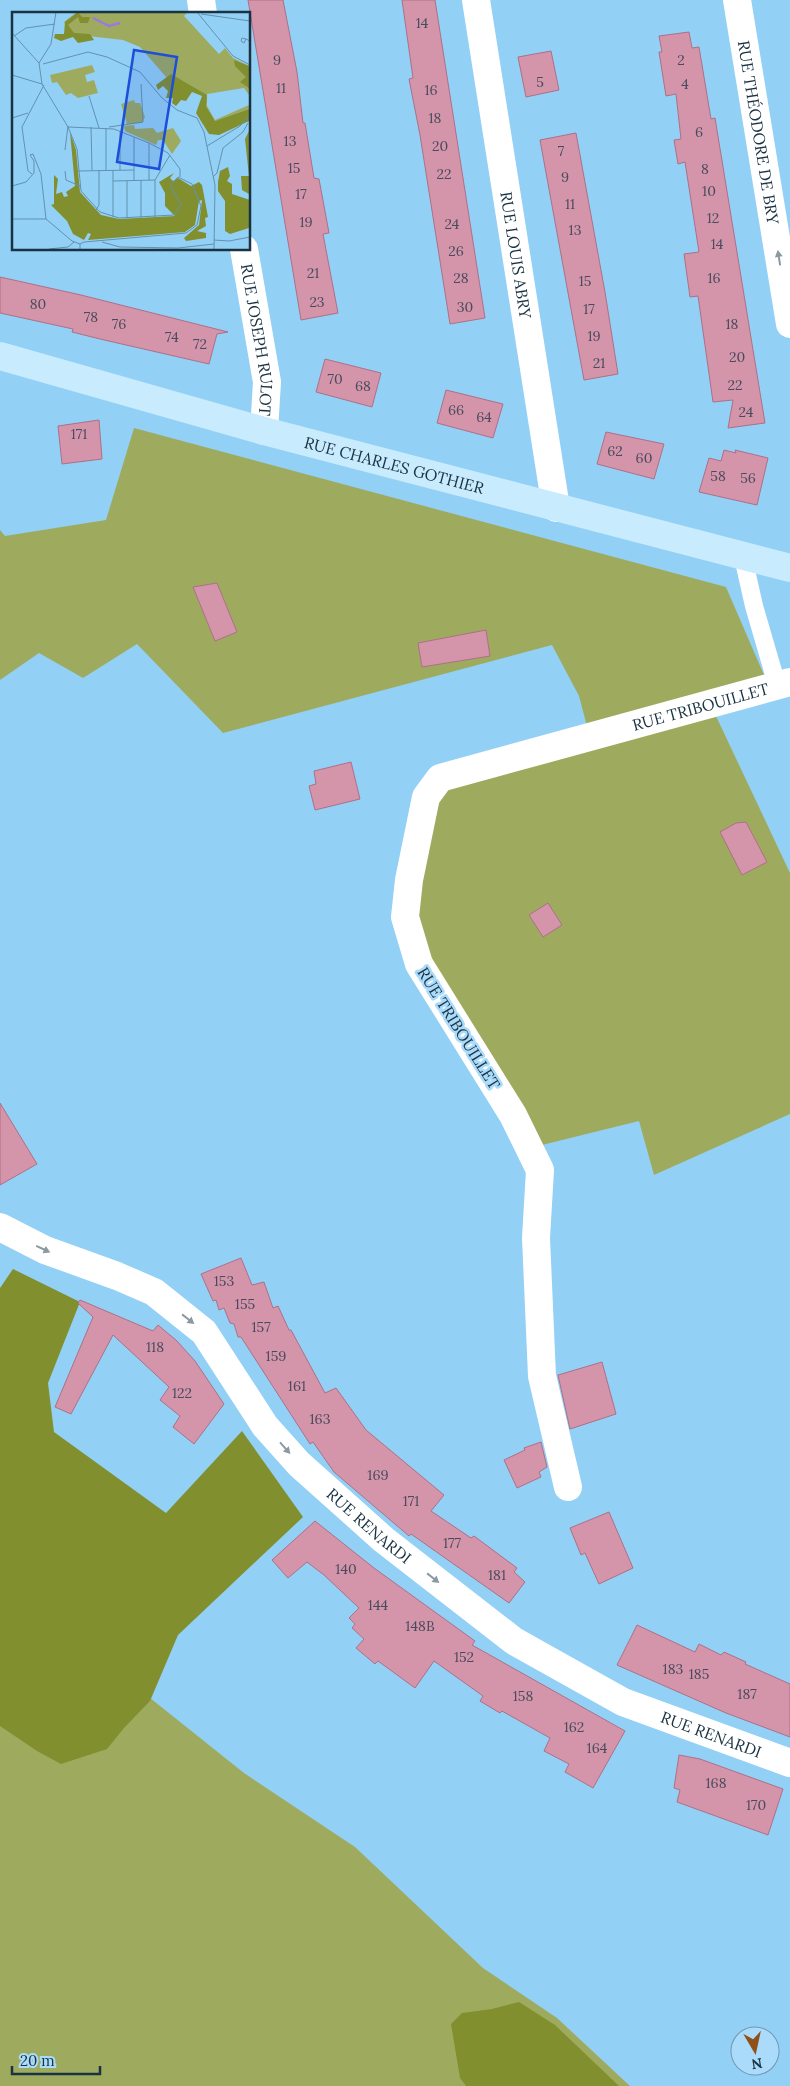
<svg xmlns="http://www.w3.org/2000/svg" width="790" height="2086" font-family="Lora,serif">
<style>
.green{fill:#9eab5e}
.forest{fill:#828f2e}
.building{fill:#d494aa;stroke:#ad7086}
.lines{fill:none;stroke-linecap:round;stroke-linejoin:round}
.lane{stroke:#fff;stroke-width:18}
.street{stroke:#fff;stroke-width:28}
.secondary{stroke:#c9ebfe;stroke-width:28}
.oneway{fill:#8c99a0}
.labels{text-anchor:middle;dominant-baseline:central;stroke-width:5;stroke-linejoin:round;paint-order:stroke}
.number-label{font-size:14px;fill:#484b5c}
.street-label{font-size:16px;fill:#1a3342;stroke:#abdbfa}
.inset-river{fill:none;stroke:#9a79e0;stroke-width:2.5}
.inset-road{fill:none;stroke:#6391ae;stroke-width:1}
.view{fill:#1d4ed8;fill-opacity:0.15;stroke:#1d4ed8;stroke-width:2.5}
.inset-edge{fill:none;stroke:#1a3342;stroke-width:2.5}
</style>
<rect width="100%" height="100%" fill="#93d0f6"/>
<!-- green -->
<path class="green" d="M134,428L726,587L767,682L588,730L579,696L552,645L223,733L137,644L83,678L39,653L0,680V530L5,536L106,520Z
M716,716L790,873V1114L654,1175L639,1121L542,1145L430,970L410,909L445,781Z
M0,1596L110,1666L244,1773L355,1847L483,1968L557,2018L630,2086H0Z"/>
<!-- forest -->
<path class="forest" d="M13,1269L80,1302L48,1383L54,1432L166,1513L242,1431L303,1517L178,1635L150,1701L124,1728L107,1749L61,1764L37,1751L0,1726V1288Z
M519,2002L555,2025L619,2086H466L460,2078L451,2024L462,2013L492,2009Z"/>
<!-- building -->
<path class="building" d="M248,0H283L297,72L303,123H305L314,178L319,179L329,233L323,234L338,313L301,320Z
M402,0H435L485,318L450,324L420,135L409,79L413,78Z
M689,32L692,48L699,47L711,119L715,118L765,423L728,428L733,400L713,402L698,296L690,297L684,254L699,252L685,162L678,164L674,140L681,139L676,94L666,96L659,52H662L659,36Z
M551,51L559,90L526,97L518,57Z
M576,133L605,292L618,374L584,380L540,140Z
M0,277L81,295L228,332L217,334L209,364L100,339L72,332L73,329L0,313Z
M325,359L381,373L372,407L316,392Z
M446,390L503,404L493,438L437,423Z
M99,420L102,459L62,464L58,426Z
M606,432L664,444L654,479L597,464Z
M724,450L736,453L735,450L768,458L757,505L699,492L709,458L721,461Z
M217,583L237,632L215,641L193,587Z
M486,630L490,656L422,667L418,643Z
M351,762L360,799L315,810L309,786L316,784L314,771Z
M746,822L767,862L742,875L720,832L736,823Z
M548,903L562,925L543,937L529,915Z
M0,1103L37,1164L0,1185Z
M241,1258L252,1285L264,1282L273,1308L278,1306L289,1330H291L325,1393L336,1388L366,1430L444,1495L431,1511L471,1538L474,1536L517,1568L514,1572L525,1582L509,1603L411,1534L409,1536L334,1472L313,1442L310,1444L241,1337H238L234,1324L230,1323L224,1308L219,1310L216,1300L213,1301L201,1274Z
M80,1300L153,1331L158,1325L177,1341L195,1361L224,1404L194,1444L173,1427L180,1416L160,1400L169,1387L113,1335L71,1414L55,1407L93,1317L78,1303Z
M602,1362L616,1414L570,1429L558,1375Z
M541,1442L547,1467L539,1472L541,1477L517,1488L504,1460L525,1450L524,1448Z
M609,1512L633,1568L599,1584L585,1553L581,1555L570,1528Z
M315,1521L374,1568L475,1641L472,1645L625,1731L593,1788L565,1772L569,1764L544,1751L550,1738L502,1711L500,1713L480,1701L483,1696L434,1661L415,1688L378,1661L375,1664L356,1648L364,1639L352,1628L355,1624L349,1618L359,1608L324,1575L307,1562L288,1578L272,1560Z
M637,1625L695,1652L699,1644L721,1655L724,1652L746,1662L745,1664L790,1684V1737L726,1713L617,1665Z
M679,1755L700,1759L783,1789L768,1835L677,1802L680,1790L674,1788Z"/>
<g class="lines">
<!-- lane -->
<path class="lane" d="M743,557L754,606L777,685"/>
<!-- street -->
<g class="street">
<path d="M201,0L203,14"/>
<path id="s1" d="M476,0L556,508"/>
<path id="s2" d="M737,0L790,324"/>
<path id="s3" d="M244,249L267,382L264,431"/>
<path id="s4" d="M0,1227L45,1250L117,1276L154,1292L204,1332L265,1426L299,1464L384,1540L514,1641L623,1702L790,1763"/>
<path id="s5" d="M568,1487L542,1376L536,1238L540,1170L513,1115L419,964L405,917L409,880L426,797L440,778L790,682"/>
</g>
<!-- secondary -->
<path class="secondary" id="s6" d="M0,356L264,431L790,568"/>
</g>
<!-- one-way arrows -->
<defs><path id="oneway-solid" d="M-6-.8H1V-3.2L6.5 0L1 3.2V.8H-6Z" transform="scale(1.25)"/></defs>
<g class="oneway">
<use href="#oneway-solid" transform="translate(779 258) rotate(-99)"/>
<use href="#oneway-solid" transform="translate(43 1249) rotate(25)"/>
<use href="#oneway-solid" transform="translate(188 1319) rotate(38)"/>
<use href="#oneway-solid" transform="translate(285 1448) rotate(48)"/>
<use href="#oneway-solid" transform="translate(433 1578) rotate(38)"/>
</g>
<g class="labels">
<!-- number labels -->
<g class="number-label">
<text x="422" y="23">14</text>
<text x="277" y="60">9</text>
<text x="681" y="60">2</text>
<text x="540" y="82">5</text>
<text x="685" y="84">4</text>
<text x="281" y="88">11</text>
<text x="431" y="90">16</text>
<text x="435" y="118">18</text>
<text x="699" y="132">6</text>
<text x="290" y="141">13</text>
<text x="440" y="146">20</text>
<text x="561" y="151">7</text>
<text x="294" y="168">15</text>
<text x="705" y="169">8</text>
<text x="444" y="174">22</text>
<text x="565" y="177">9</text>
<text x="709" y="191">10</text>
<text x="301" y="194">17</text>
<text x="570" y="204">11</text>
<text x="713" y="218">12</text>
<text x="306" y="222">19</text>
<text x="452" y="224">24</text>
<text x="575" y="230">13</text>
<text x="717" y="244">14</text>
<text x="456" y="251">26</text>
<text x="313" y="273">21</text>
<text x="461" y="278">28</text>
<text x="714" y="278">16</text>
<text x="585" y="281">15</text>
<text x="317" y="302">23</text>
<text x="38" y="304">80</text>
<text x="465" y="307">30</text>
<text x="589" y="309">17</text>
<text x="91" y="317">78</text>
<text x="119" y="324">76</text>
<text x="732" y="324">18</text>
<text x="594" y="336">19</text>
<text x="172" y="337">74</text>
<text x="200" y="344">72</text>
<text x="737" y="357">20</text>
<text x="599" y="363">21</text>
<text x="335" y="379">70</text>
<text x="735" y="385">22</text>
<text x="363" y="386">68</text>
<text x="456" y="410">66</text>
<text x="746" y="412">24</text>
<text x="484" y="417">64</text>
<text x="79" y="434">171</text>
<text x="615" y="451">62</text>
<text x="644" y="458">60</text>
<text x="718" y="476">58</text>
<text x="748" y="478">56</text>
<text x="224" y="1281">153</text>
<text x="245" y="1304">155</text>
<text x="261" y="1327">157</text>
<text x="155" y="1347">118</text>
<text x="276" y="1356">159</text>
<text x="297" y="1386">161</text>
<text x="182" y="1393">122</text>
<text x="320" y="1419">163</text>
<text x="378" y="1475">169</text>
<text x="411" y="1501">171</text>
<text x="452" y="1543">177</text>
<text x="346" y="1569">140</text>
<text x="497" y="1575">181</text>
<text x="378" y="1605">144</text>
<text x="420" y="1626">148B</text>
<text x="464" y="1657">152</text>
<text x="673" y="1669">183</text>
<text x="699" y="1674">185</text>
<text x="747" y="1694">187</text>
<text x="523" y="1696">158</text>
<text x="574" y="1727">162</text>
<text x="597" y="1748">164</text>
<text x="716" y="1783">168</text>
<text x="756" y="1805">170</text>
</g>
<!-- street labels -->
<g class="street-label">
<text stroke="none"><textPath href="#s2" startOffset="134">RUE THÉODORE DE BRY</textPath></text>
<text stroke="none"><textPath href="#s1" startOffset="258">RUE LOUIS ABRY</textPath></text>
<text stroke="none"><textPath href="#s3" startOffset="92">RUE JOSEPH RULOT</textPath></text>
<text stroke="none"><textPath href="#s6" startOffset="409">RUE CHARLES GOTHIER</textPath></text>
<text stroke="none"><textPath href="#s5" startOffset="1024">RUE TRIBOUILLET</textPath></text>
<text transform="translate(459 1028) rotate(58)">RUE TRIBOUILLET</text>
<text stroke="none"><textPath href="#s4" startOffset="488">RUE RENARDI</textPath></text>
<text stroke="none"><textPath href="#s4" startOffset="892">RUE RENARDI</textPath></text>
</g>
</g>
<!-- overview -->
<g transform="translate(12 12)">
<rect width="238" height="238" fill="#93d0f6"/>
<path d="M65,0H176L172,4L207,42L213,36L221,46L237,54V83L232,76L195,82V94L203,108L237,93V97L203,109L194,94V85L155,66L128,35L111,28L58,22L52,10ZM80,53L83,60L73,63L75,70L82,68L86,81L66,86L59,81L54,83L45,70L40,71L38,63ZM122,88L123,91H128L133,105L130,111L115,112L109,92ZM122,113L123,117L141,116L145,121L161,116L169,129L160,142L151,128H146L144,133L113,119L112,114Z" fill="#9eab5e"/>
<path d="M66,0L70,5H78L76,11H68L66,5L56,13L62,21L78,22L82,28L66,31L61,25L49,29L42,26L43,22H52L53,10ZM222,48L237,54V76L228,70L234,65L223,54ZM159,62L195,83L194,94L203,109L237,97V109L207,123L197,122L184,101L190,84L180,80L174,89L169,88L164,94L160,91L161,86H154L156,79L151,74L146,78L144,73ZM237,119V182L230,178L229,164H237L233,127ZM58,120L64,138L68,180L89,203L107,207L163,204L153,194V181L147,170L162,161L158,166L161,169L166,166L179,174L187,170L190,173L196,205L193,206L194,214L185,219L194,221V226L174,229L172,226L187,213L190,188L187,189L183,213L173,220L76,228L79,222L76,221L72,228L61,222L55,209L39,193L42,192V163L46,167L44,182L50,180L52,185L56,184L54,180L63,174ZM216,155L218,164L215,169L220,172V182L238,188L237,216L218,222L213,219V189L206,179V170L208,159Z" fill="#828f2e"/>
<path class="inset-river" d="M81,6L97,14L108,11"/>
<path class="inset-road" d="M185,0L221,44L238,53M189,2L238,9M0,21L27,51M2,24L14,16L43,12M234,27L232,31L229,29L230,26L234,27L238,29M31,52L76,40L95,45L128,60L150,86L165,98L185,106L192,120L203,173L202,237M0,63L30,72M30,72L56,115L102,117L137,131L156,141L168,157V165M30,72L27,51L39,32L44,0M77,84L87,116M0,106L16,101M56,115L65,137L69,179L88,200L107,206L162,203L169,192L158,174L166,165L180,172L189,194L185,213L174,221L72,230L68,232V237M79,115L80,158M97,115L131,110L129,72M94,116V158M122,125V169M195,134L228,114L238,103M53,138L56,114M101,158V205M108,158V119M53,159L54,168L68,174M66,159L122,158M20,162L16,159L10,115L32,73M201,165L205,161L211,136L231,120L236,111M129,168V206M137,168V131M101,169L143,168M115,169V206M0,174L14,170L22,161V149L18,143L21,142L29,162L34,207M84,198L87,193V158M143,205V168L158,143M0,207H34M34,207L60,229L68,232M202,228L217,229L238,225M90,230L108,235L166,236L202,232M37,237L56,235L62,230"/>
<path class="view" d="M122,38L165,45L147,157L105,150Z"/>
<rect width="238" height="238" class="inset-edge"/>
</g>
<!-- north arrow -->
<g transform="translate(755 2051) rotate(171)"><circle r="24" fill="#abdbfa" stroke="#7198b0"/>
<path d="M0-4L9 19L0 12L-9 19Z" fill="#905019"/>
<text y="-8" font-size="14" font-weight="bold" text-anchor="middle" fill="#1a3342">N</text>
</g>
<!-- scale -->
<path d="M12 2066v8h88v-8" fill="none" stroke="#1a3342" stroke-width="2.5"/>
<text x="20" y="2066" font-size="15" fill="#1a3342" stroke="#abdbfa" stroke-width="4" paint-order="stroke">20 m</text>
</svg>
